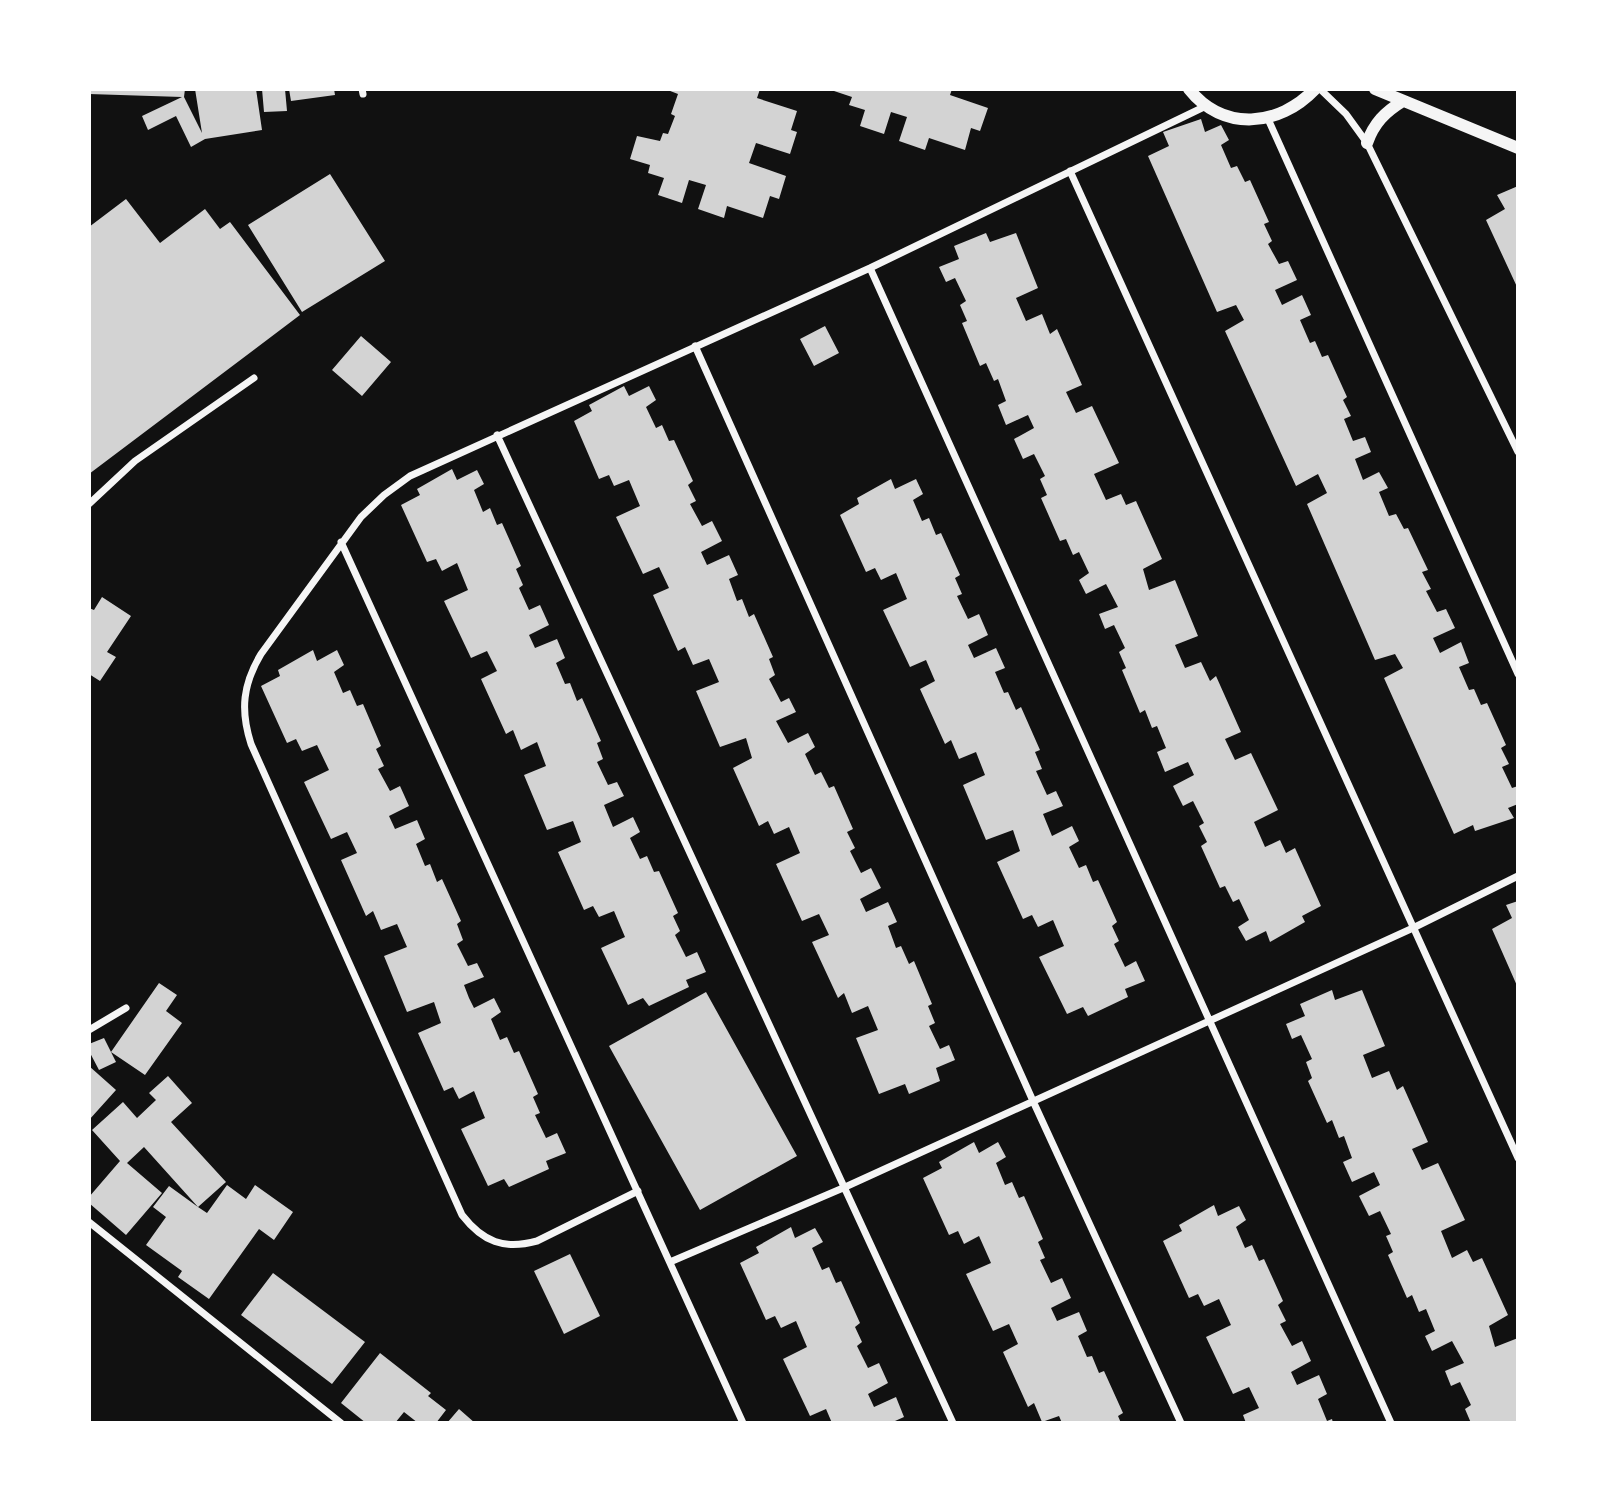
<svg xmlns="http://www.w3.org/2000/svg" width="1607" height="1512" font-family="'DM Sans',sans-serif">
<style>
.building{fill:#d3d3d3}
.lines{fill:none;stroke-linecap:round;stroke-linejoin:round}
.minor{stroke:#f5f5f5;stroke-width:7}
.tertiary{stroke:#f5f5f5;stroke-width:12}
</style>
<rect width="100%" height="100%" fill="#111"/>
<!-- building -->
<path class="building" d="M89,89H185L184,97L202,133L195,89H256L262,130L205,139L191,147L176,116L148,130L142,116L182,97L89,94Z
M262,89H285L287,111L264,112Z
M289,89H334L335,95L291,101Z
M665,89H760L757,98L797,111L791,130L797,132L790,154L756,143L749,163L786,176L779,199L770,196L763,218L727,206L724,218L698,209L706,185L689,180L682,203L658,195L664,178L648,173L650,165L630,159L637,136L660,141L663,133L668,134L675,116L671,114L678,94Z
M828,89H952L950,95L988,108L980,131L971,128L965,150L929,138L925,150L899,141L907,117L891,112L884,134L860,126L865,110L849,105L852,97Z
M1201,119L1205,132L1221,125L1229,140L1221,145L1231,168L1237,166L1245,182L1250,180L1269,222L1264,224L1272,241L1268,244L1279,264L1288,261L1297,280L1275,290L1282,305L1302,295L1311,315L1300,320L1310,343L1315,341L1322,357L1328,355L1347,397L1343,400L1351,416L1344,419L1353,441L1365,437L1371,452L1355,459L1363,480L1379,472L1388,488L1379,492L1389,516L1396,514L1404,529L1408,528L1428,570L1422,572L1431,589L1426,591L1437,612L1446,609L1455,628L1433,638L1440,653L1461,642L1469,663L1459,667L1469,690L1474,689L1481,705L1487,703L1506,745L1501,748L1509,764L1502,767L1512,788L1518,786V804L1508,808L1514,818L1475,831L1473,825L1454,834L1384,678L1403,668L1395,654L1375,660L1307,504L1327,493L1318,474L1296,486L1225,331L1244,320L1236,305L1217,312L1148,156L1169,146L1163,132Z
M330,174L385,261L302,312L248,225Z
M1518,186V289L1486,220L1505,209L1497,195Z
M126,199L160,243L205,209L220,229L230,222L300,315L89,474V227Z
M986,233L990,242L1016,233L1038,288L1016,298L1026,321L1042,314L1050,334L1057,329L1082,385L1066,392L1076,413L1092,406L1119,463L1094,474L1106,500L1121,494L1126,505L1136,501L1162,559L1143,569L1149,590L1175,580L1198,636L1175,645L1185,668L1201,662L1210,681L1216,676L1241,732L1225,739L1235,760L1251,753L1278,810L1254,822L1265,847L1280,840L1286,853L1295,848L1321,906L1302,916L1305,922L1270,942L1266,931L1246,941L1238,927L1249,920L1239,899L1233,902L1225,886L1220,888L1201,846L1207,842L1199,826L1204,823L1193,801L1183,806L1173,786L1194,775L1188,762L1165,772L1157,752L1166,748L1157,726L1152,728L1145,710L1140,713L1122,670L1126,668L1119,652L1125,648L1114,625L1105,629L1099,614L1118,607L1106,584L1086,594L1079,580L1089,573L1079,552L1073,555L1066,539L1060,541L1041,498L1047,495L1040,479L1045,476L1034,454L1023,459L1014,439L1034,428L1028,415L1006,425L998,405L1006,401L998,379L994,381L986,363L980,366L962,323L967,321L960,305L966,301L955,278L946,282L939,267L959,259L954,246Z
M825,326L839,353L814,366L800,339Z
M361,336L391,362L362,396L332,370Z
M624,386L629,396L649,386L656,400L646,407L656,428L662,425L669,441L674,440L693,481L688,485L696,501L690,504L702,526L712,521L722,541L701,552L707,565L729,555L738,575L729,579L737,601L742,599L749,617L754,614L773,657L769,659L775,675L769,679L781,702L789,698L796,712L776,721L788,743L808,733L815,747L805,754L815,775L821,772L829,788L834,786L853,829L847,832L855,848L850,851L861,873L871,868L881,888L860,899L866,912L888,902L897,922L888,926L896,948L901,946L909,964L914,961L932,1004L928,1006L935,1023L929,1026L940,1049L949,1045L955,1060L936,1068L940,1081L909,1094L905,1084L879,1094L856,1038L878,1030L868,1006L852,1013L844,993L838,998L812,942L829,935L819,914L802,921L776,864L800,853L789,827L774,834L768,821L759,826L733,768L752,758L746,738L720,747L696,691L719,682L709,659L693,665L685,647L678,651L653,595L669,588L659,567L643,574L616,517L640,506L629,480L614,486L609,475L599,479L574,421L592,411L589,405Z
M452,469L457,480L477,470L484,484L474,490L483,512L490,508L497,525L502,523L521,566L516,569L523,585L519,588L529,610L540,605L549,625L529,635L535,648L557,639L565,658L556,663L565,684L570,683L577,701L582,698L601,741L597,743L603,759L597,762L608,785L617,782L624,796L604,805L613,827L633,817L640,832L630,838L640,859L647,856L654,872L659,871L678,913L673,916L680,931L675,935L686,957L697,952L706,972L686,980L689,987L649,1006L643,998L628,1005L601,948L625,937L614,911L599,917L593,906L584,910L558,852L581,842L573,821L547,830L524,775L546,766L537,742L521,750L513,730L506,734L481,679L497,671L487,651L471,658L444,601L468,590L457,563L442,571L436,559L427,562L401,505L420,495L417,489Z
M891,479L895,489L916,479L923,494L913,500L922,521L929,518L936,535L941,533L960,575L955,578L962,594L957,596L968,619L979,614L988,635L968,645L974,658L996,648L1005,668L995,672L1004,693L1008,692L1016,710L1021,707L1040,750L1035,752L1042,769L1036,771L1047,795L1056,791L1063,806L1043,814L1052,836L1072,826L1079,841L1069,847L1079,868L1086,865L1093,882L1098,880L1117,922L1112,926L1119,941L1114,944L1125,967L1136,961L1145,981L1125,989L1128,997L1088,1016L1083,1007L1067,1014L1039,957L1064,946L1053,920L1038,927L1032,915L1023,919L997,862L1020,851L1013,830L986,840L963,785L985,775L976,752L959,759L951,740L945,744L920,689L935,681L926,660L910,667L883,610L907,599L896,573L881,580L875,568L866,572L840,515L859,504L857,498Z
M102,597L131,616L107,652L116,657L100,681L89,674V608L94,610Z
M313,650L317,661L337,650L344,665L334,672L343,693L350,690L357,706L363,704L381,746L376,749L384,766L378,769L390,791L400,786L409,806L389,816L395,829L417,820L425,839L416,844L425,866L430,864L437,882L442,879L461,921L457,924L463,940L457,944L468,966L477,963L484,977L464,985L469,998L474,1008L494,998L501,1012L491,1019L500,1040L507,1037L514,1053L519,1051L538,1094L533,1097L540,1113L535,1115L546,1138L557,1133L566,1153L546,1161L549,1169L509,1187L504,1179L488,1186L461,1129L485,1118L474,1091L459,1099L453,1087L444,1091L418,1033L441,1023L434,1002L407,1012L384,956L407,947L397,924L381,930L373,911L366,916L341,860L357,853L347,832L331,839L304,782L329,770L317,745L302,751L296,739L287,743L261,686L280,676L278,670Z
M1518,901V988L1492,929L1512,918L1506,905Z
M159,983L177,995L166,1011L182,1023L145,1075L111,1052Z
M1332,990L1335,1000L1362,990L1385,1046L1363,1055L1372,1078L1389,1071L1397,1090L1403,1086L1428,1142L1412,1149L1422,1170L1438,1163L1465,1220L1441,1231L1452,1258L1467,1250L1473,1262L1482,1258L1508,1315L1489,1326L1495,1347L1518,1338V1423H1471L1465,1409L1471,1405L1460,1382L1451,1386L1445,1371L1464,1363L1452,1341L1432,1351L1425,1336L1435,1331L1426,1309L1419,1312L1412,1295L1407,1298L1388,1255L1393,1252L1386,1236L1391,1234L1380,1211L1369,1216L1359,1196L1380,1185L1374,1172L1352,1182L1343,1162L1352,1158L1344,1136L1339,1138L1332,1120L1327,1123L1308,1081L1312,1078L1306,1062L1312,1059L1301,1035L1292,1039L1286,1024L1305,1016L1300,1004Z
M706,992L797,1156L700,1210L609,1046Z
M104,1038L116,1062L99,1070L89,1051V1044Z
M89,1066L116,1090L89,1120Z
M168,1076L192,1103L171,1122L226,1182L198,1207L207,1213L227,1185L246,1199L255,1185L293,1212L274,1240L259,1229L209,1299L178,1277L182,1271L146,1245L166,1217L153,1207L169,1186L198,1207L144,1147L127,1163L162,1193L126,1235L89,1203V1197L120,1161L92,1130L123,1102L137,1118L156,1100L149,1093Z
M974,1142L979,1153L998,1142L1006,1157L996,1163L1005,1185L1012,1182L1019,1198L1024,1196L1043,1239L1038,1242L1045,1258L1040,1260L1051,1283L1062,1278L1071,1298L1051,1308L1057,1321L1079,1312L1087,1331L1078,1336L1087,1357L1092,1356L1099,1373L1104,1371L1123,1413L1118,1416L1121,1423H1062L1059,1416L1042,1422L1034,1403L1028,1407L1003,1352L1018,1344L1009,1324L993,1331L966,1274L991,1263L979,1236L964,1244L958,1231L949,1235L923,1178L942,1168L939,1162Z
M1214,1205L1218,1216L1239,1206L1246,1220L1236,1227L1245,1248L1252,1245L1259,1261L1264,1259L1283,1301L1278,1305L1286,1321L1280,1324L1292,1346L1302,1341L1311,1361L1291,1372L1297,1385L1319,1375L1327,1394L1318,1399L1327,1421L1332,1419L1333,1423H1246L1243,1415L1259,1408L1249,1387L1233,1394L1206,1337L1231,1325L1219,1299L1204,1306L1198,1294L1189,1298L1163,1241L1182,1231L1179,1225Z
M791,1227L795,1238L815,1228L823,1242L812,1248L822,1270L829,1267L836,1283L841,1281L860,1323L855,1327L862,1342L857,1346L868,1368L879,1363L888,1383L868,1394L874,1407L896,1397L904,1417L895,1421L896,1423H832L826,1409L810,1416L783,1359L807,1347L796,1321L781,1328L775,1316L766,1320L740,1263L759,1253L756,1247Z
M570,1254L600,1316L564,1334L534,1271Z
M273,1273L365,1342L332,1384L241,1315Z
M380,1353L431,1393L428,1396L446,1410L436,1423H418L404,1412L395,1423H366L341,1403Z
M459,1409L475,1423H447Z"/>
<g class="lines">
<!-- minor -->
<path class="minor" d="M362,89L363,94
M1320,89L1346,114L1367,143L1518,452
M1268,119L1518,674
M1070,171L1518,1158
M870,268L1391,1423
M695,346L1033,1101L1181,1423
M497,435L953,1423
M89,504L135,461L254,378
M341,542L743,1423
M89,1030L126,1008
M638,1191L537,1241C504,1250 483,1242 462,1215L251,744C240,710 243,684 261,654L361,517L384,495L410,476L870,268L1206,106
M89,1222L341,1423
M670,1262L843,1188L1413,928L1518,876"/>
<!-- tertiary -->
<path class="tertiary" d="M1189,89C1223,132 1279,127 1315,89
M1375,89L1518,148
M1367,143C1374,123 1385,112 1403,101"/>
</g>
<!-- border -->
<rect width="1607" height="1512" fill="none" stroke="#ffffff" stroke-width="182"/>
</svg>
